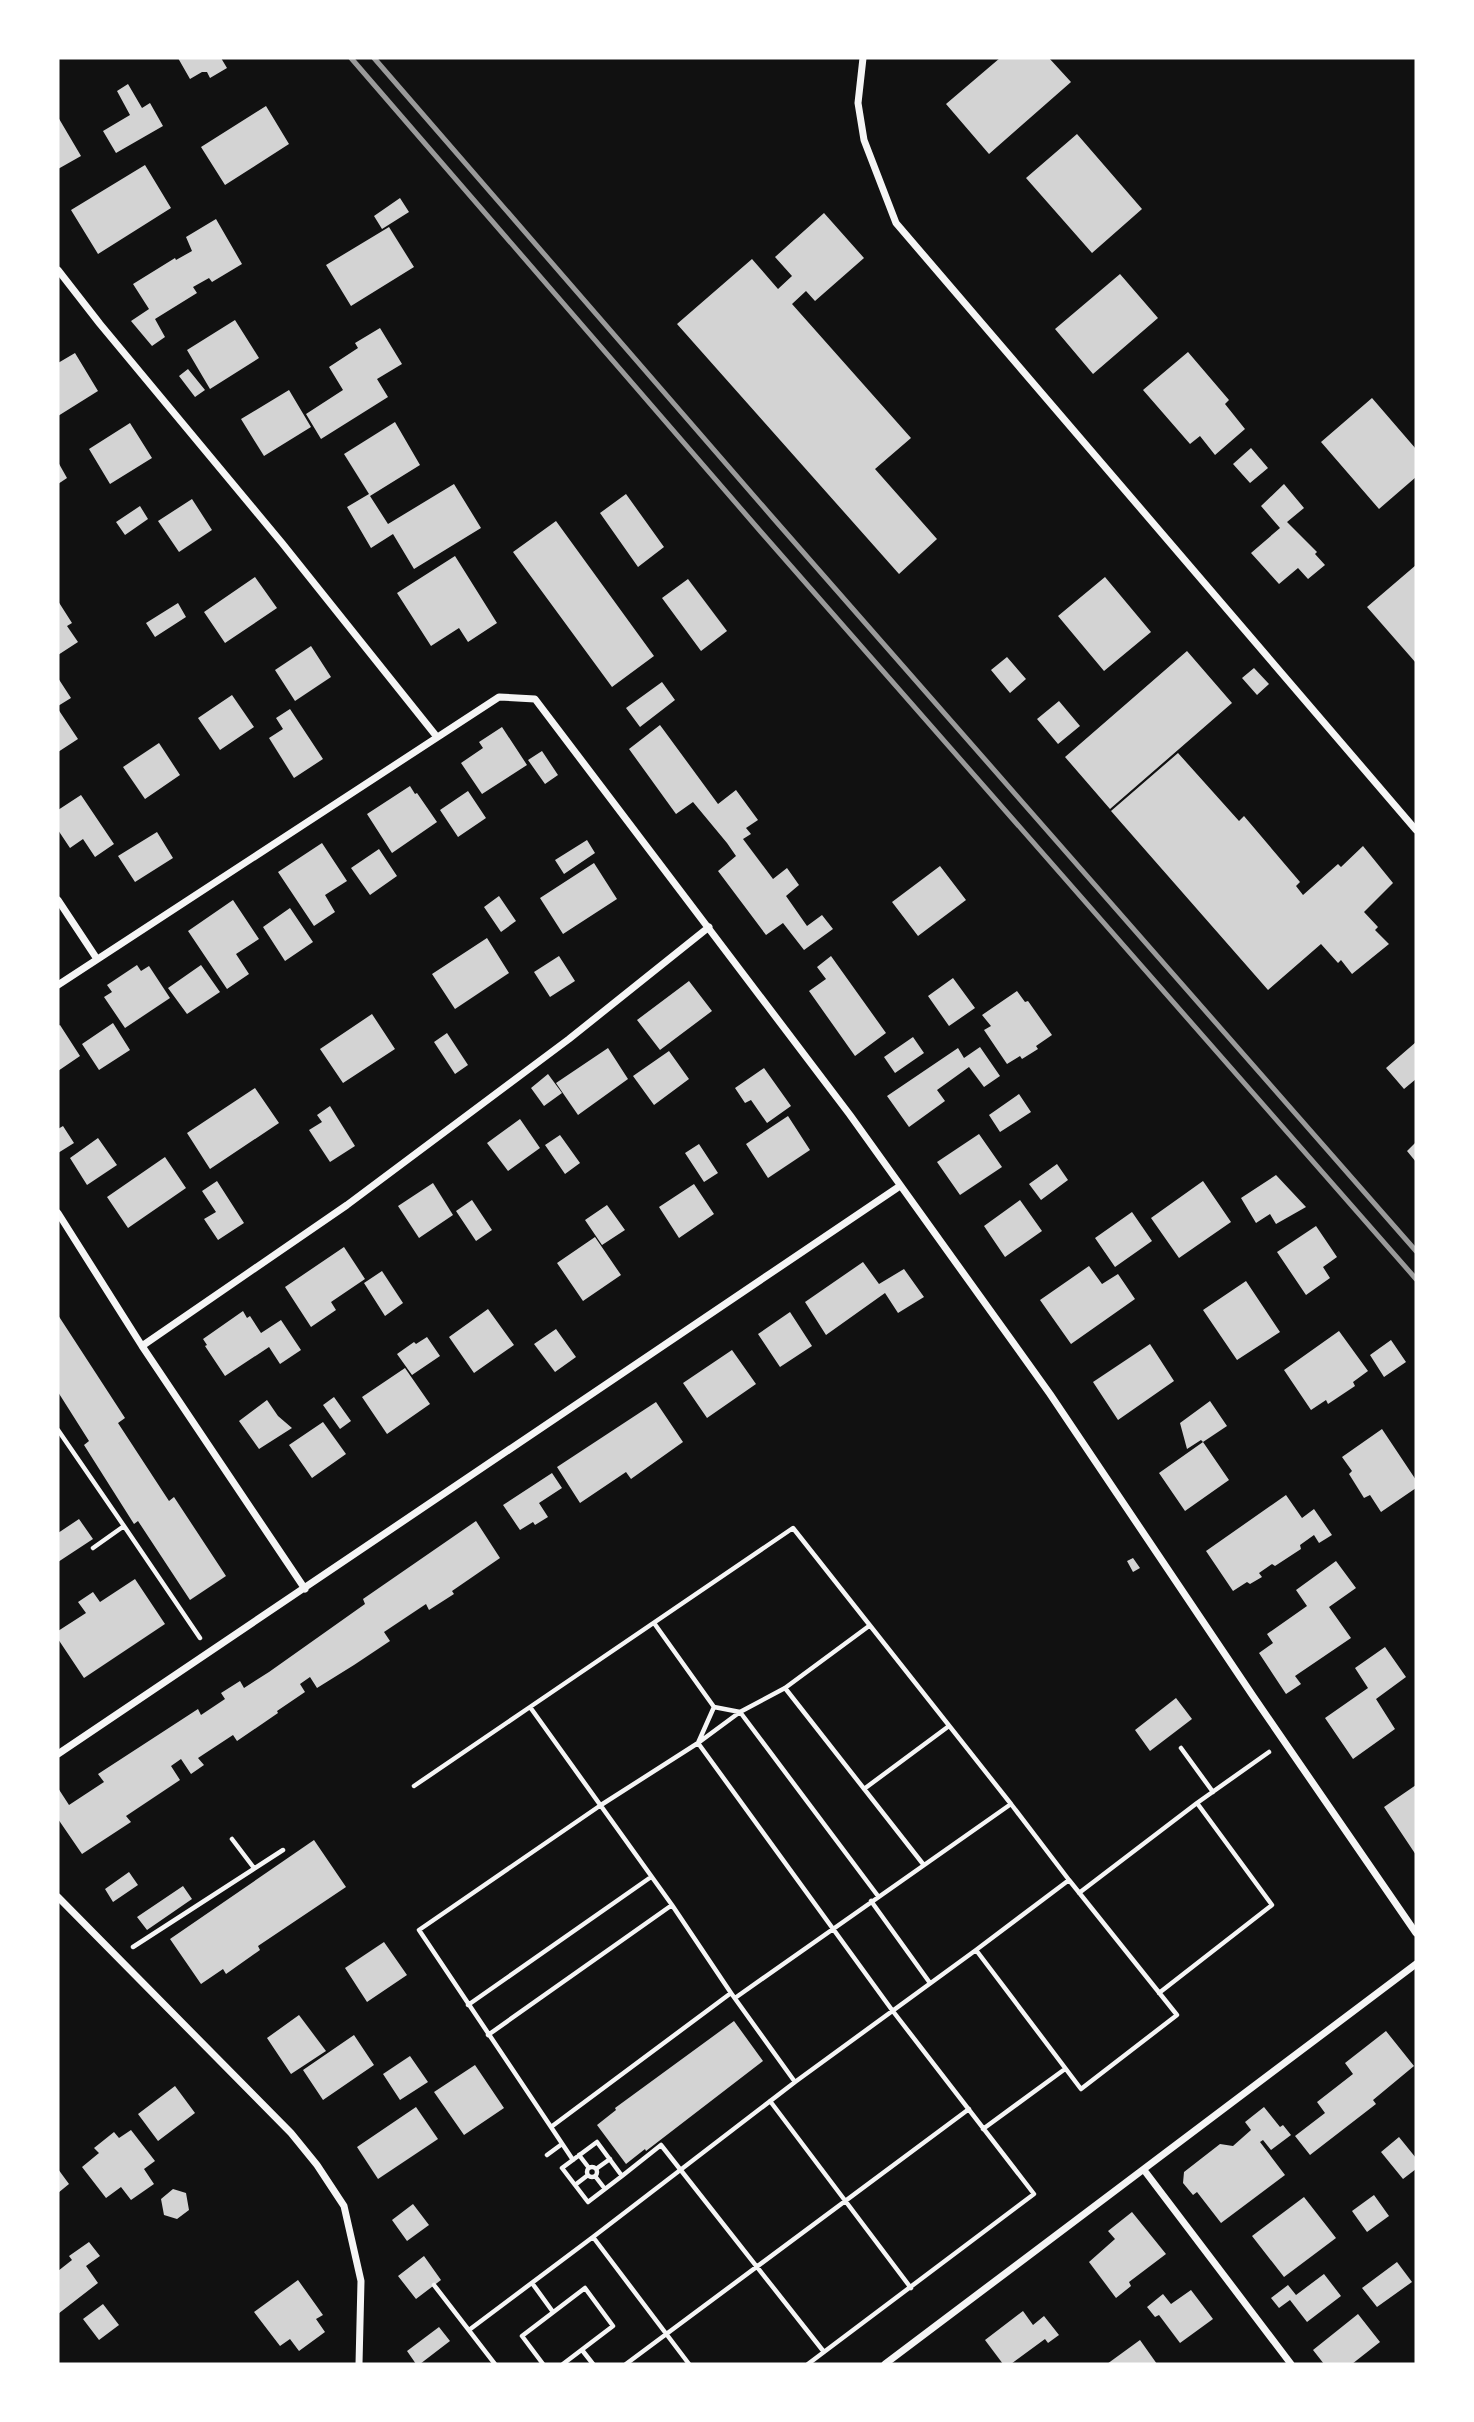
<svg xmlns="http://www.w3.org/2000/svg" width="1474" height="2422" font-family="'Varela Round',sans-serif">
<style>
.building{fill:#d3d3d3}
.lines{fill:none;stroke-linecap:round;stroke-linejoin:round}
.path{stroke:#f5f5f5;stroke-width:4.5}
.minor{stroke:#f5f5f5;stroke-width:7}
.rail{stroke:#9a9a9a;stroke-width:5}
</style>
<rect width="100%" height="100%" fill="#111"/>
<!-- building -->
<path class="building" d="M178,58H221L227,68L210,78L207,72H202L190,79Z
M1000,58H1049L1071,82L989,154L946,104Z
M128,84L142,108L150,103L163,126L116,153L103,131L130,115L117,91Z
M266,106L289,144L225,185L201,147Z
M58,117L81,156L58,169Z
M1077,134L1142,209L1092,253L1026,178Z
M145,165L171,208L98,254L71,210Z
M400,198L409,212L382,229L374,216Z
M824,213L864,258L815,301L806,291L792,304L911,438L875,469L937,539L899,574L677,324L752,259L778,289L792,276L775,257Z
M216,219L242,264L212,282L209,278L193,287L197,293L155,319L165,337L152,346L131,321L149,309L133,284L175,258L176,260L192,251L186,237Z
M389,227L414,267L351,306L326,265Z
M1120,274L1158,318L1093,374L1055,329Z
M235,320L259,358L210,389L187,350Z
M380,328L402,364L377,379L388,397L321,439L306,414L343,390L329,367L358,348L355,343Z
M1188,352L1229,400L1225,404L1245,429L1215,455L1200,436L1190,444L1143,390Z
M75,353L98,391L58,416V363Z
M188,369L205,390L195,397L179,376Z
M289,390L311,427L264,456L241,419Z
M1372,398L1416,449V477L1379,509L1321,442Z
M395,422L420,465L370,496L388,524L454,484L481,528L414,569L393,534L371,548L347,507L369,494L344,454Z
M130,423L152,458L110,484L89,449Z
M1251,448L1268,468L1250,483L1233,464Z
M58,462L67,478L58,484Z
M1284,484L1304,508L1287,522L1317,552L1315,554L1325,565L1308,579L1298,568L1279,584L1251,553L1280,528L1261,506Z
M626,494L664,547L638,567L600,513Z
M192,499L212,530L179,552L158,521Z
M140,506L148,519L125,535L116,522Z
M556,521L654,656L612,687L513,552Z
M455,556L497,623L468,642L459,628L431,646L397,593Z
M1416,565V663L1367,607Z
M255,577L277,608L225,643L204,612Z
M1105,577L1151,632L1104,671L1058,616Z
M688,579L727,631L701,651L662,598Z
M58,601L72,623L67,626L78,642L58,655Z
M178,603L186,617L155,637L146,623Z
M311,646L331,677L295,701L275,670Z
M1187,651L1232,703L1110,809L1065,757Z
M1007,657L1026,679L1010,693L991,670Z
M1254,668L1269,684L1257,695L1242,678Z
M58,678L71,698L58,706Z
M662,682L675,700L640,727L626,708Z
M232,695L254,727L220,750L198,718Z
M1059,701L1080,726L1058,744L1037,719Z
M58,709L78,739L58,752Z
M290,709L323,759L294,778L269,738L283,729L276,718Z
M660,725L718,804L736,790L758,820L746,828L751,834L743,839L773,879L787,868L799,885L786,896L807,926L822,915L833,929L804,950L783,923L766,935L718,871L736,856L727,843L693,802L676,814L629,749Z
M502,727L527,765L482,794L461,763L483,748L479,742Z
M159,743L180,775L145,799L123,767Z
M542,751L558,775L545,784L528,760Z
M1178,753L1239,821L1244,816L1300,882L1296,886L1303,895L1338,864L1341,867L1363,846L1393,883L1364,912L1378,927L1375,930L1389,944L1352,974L1341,960L1338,963L1321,944L1268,990L1111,811Z
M410,786L415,794L417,793L437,822L392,853L367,814Z
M468,791L486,818L458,837L440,810Z
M81,795L114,844L95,857L83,839L70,848L58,830V810Z
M157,832L173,858L135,882L118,856Z
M587,840L595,853L564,874L555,860Z
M322,843L347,881L325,895L335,912L314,926L278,872Z
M379,849L397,876L370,895L351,868Z
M594,863L617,899L563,934L540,898Z
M940,866L966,900L918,936L892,902Z
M499,896L516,921L501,932L484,907Z
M233,900L259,939L236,954L249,974L227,989L188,931Z
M290,908L313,942L285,961L263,927Z
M487,938L509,973L455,1009L432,974Z
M559,956L575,981L550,997L534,972Z
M831,956L886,1033L855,1056L809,991L826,979L817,967Z
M137,965L141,971L149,966L170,998L125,1028L104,997L112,992L107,985Z
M201,965L220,992L187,1014L168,988Z
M953,978L975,1008L949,1026L928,996Z
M689,981L712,1011L660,1050L637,1020Z
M1017,991L1025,1002L1028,1001L1052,1035L1036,1046L1038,1049L1022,1059L1020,1056L1007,1064L984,1030L991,1026L982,1015Z
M372,1014L395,1049L343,1083L320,1049Z
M113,1023L130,1050L99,1070L82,1044Z
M60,1025L80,1056L58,1071V1026Z
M447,1033L468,1065L455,1074L434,1042Z
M913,1037L924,1053L895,1073L884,1057Z
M1416,1042V1079L1404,1089L1386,1068Z
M980,1047L1000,1076L984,1087L969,1067L937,1090L945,1101L909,1127L887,1096L958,1048L964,1058Z
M608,1048L628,1079L578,1115L556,1083Z
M669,1051L689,1079L654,1105L633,1076Z
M764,1068L791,1106L767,1123L751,1100L745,1103L735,1088Z
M548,1074L562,1093L544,1106L531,1088Z
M255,1088L279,1123L210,1169L187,1133Z
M1019,1094L1031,1112L1000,1132L989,1115Z
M330,1106L355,1146L330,1162L309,1130L322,1122L317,1115Z
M788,1116L810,1150L768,1178L746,1144Z
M520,1119L540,1148L508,1171L487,1143Z
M63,1126L74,1143L58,1153V1129Z
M979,1134L1002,1167L960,1195L937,1162Z
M560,1135L580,1163L565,1174L545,1145Z
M98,1138L117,1165L87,1185L70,1158Z
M1416,1142V1162L1407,1151Z
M699,1144L718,1173L704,1182L685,1153Z
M165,1157L186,1188L128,1228L107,1197Z
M1057,1164L1068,1180L1041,1200L1029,1184Z
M1276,1175L1306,1207L1276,1224L1270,1214L1256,1223L1241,1198Z
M217,1181L244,1223L218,1240L204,1219L216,1212L202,1191Z
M1203,1181L1231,1222L1179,1258L1151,1218Z
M433,1183L453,1215L419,1238L398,1206Z
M694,1184L714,1214L679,1238L659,1207Z
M472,1200L492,1230L476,1241L456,1211Z
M1020,1200L1042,1231L1005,1257L984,1226Z
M607,1205L625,1230L602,1245L585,1220Z
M1132,1212L1152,1241L1115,1267L1095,1238Z
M1316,1226L1337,1257L1323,1267L1330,1278L1306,1295L1277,1252Z
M595,1237L621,1275L583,1301L557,1263Z
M344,1247L365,1279L331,1302L336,1310L311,1327L285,1287Z
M863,1262L879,1284L904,1269L924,1297L898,1313L885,1293L826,1335L805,1302Z
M1089,1266L1102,1284L1118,1274L1135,1299L1071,1344L1040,1300Z
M382,1271L403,1303L385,1316L364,1283Z
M1246,1281L1280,1332L1237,1360L1203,1310Z
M488,1309L514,1345L474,1373L449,1337Z
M243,1311L247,1318L250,1316L261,1333L281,1320L301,1350L280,1364L269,1347L225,1376L205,1346L207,1345L203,1339Z
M790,1312L812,1346L780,1367L758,1334Z
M58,1315L125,1418L118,1423L169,1501L174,1497L226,1576L190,1600L138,1521L134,1524L84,1445L89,1441L58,1392Z
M556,1329L576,1357L555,1372L534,1344Z
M1339,1331L1368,1371L1353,1382L1355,1386L1328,1404L1326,1400L1311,1410L1284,1370Z
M427,1337L440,1356L412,1375L397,1354L414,1342L416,1344Z
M1391,1340L1406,1362L1384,1377L1370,1355Z
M1150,1344L1174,1381L1118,1420L1093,1382Z
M732,1350L756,1384L707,1418L683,1383Z
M405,1368L430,1404L387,1434L362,1397Z
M334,1397L351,1421L340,1429L323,1405Z
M267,1400L278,1416L292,1428L259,1449L239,1421Z
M1210,1401L1227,1426L1203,1442L1229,1480L1185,1511L1159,1473L1203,1442L1201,1440L1187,1449L1180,1423Z
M656,1402L683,1442L631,1479L626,1472L580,1503L557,1467Z
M323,1422L346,1454L312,1478L289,1445Z
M1382,1429L1416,1480V1488L1381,1512L1370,1495L1364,1498L1349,1474L1352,1471L1342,1457Z
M552,1473L562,1488L539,1503L548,1517L535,1525L533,1522L520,1530L503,1505Z
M1286,1495L1302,1518L1314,1509L1332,1535L1319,1543L1314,1535L1300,1545L1301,1549L1275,1566L1272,1564L1259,1573L1262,1577L1250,1584L1247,1582L1233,1591L1206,1551Z
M79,1519L93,1539L58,1562V1533Z
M476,1521L500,1558L452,1591L454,1594L429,1610L426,1604L384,1632L390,1641L354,1665L317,1688L310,1677L300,1684L305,1692L277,1711L278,1713L237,1741L233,1735L198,1758L204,1765L191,1774L181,1759L171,1766L180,1780L126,1816L131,1822L82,1854L58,1819V1788L69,1805L104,1782L98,1774L198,1709L201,1715L225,1699L221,1693L240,1681L244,1688L269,1672L365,1604L363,1599Z
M1133,1558L1140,1568L1133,1572L1127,1561Z
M1336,1561L1356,1588L1329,1607L1351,1638L1295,1676L1301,1684L1286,1694L1259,1653L1273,1643L1267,1634L1307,1606L1296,1590Z
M135,1579L165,1624L84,1678L58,1639V1631L86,1613L78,1602L93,1592L100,1602Z
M1385,1647L1406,1677L1376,1699L1395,1729L1353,1759L1325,1718L1368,1688L1355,1668Z
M1176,1698L1192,1719L1150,1751L1135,1730Z
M1416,1785V1855L1384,1807Z
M314,1840L346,1887L258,1946L260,1950L226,1974L223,1969L201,1984L170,1939Z
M129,1872L138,1885L113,1902L105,1889Z
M183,1886L192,1899L147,1930L137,1917Z
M384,1942L407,1975L367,2002L345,1968Z
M299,2015L326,2051L291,2074L267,2038Z
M734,2021L763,2061L646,2151L645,2149L626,2164L597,2125L616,2110L615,2108Z
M1386,2031L1414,2066L1373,2100L1376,2104L1310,2155L1295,2136L1325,2113L1317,2102L1353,2074L1345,2063Z
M354,2035L374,2065L323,2100L303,2070Z
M410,2056L428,2082L400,2100L383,2074Z
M475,2065L504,2108L464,2135L434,2092Z
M175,2086L195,2113L158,2141L138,2114Z
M416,2107L438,2139L378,2179L357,2147Z
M1264,2107L1280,2127L1283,2125L1291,2135L1271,2150L1263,2140L1260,2142L1285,2175L1221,2223L1197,2192L1193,2195L1183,2183L1184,2172L1220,2144L1233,2146L1251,2130L1245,2122Z
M131,2130L155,2161L144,2169L154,2184L131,2200L121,2187L106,2198L82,2167L99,2153L94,2148L114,2132L119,2138Z
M1399,2137L1416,2158V2169L1403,2179L1381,2152Z
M58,2169L69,2184L58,2193Z
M173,2189L186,2193L189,2210L177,2219L164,2215L161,2199Z
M1374,2195L1389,2216L1367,2232L1352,2211Z
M1304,2197L1336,2238L1284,2277L1252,2236Z
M413,2204L429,2225L407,2241L392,2220Z
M1132,2212L1166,2254L1129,2282L1131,2286L1116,2298L1089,2262L1115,2239L1108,2231Z
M89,2242L100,2256L86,2266L98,2283L58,2314V2271L72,2260L69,2256Z
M424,2256L441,2280L416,2299L398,2276Z
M1397,2262L1412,2282L1377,2307L1362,2288Z
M1324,2274L1341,2296L1307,2322L1290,2300L1279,2308L1271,2298L1288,2285L1296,2295Z
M298,2280L323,2315L316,2319L325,2332L299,2351L290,2339L280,2346L254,2312Z
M1191,2290L1213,2319L1180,2343L1159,2315L1155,2317L1147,2307L1163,2294L1171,2304Z
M103,2304L119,2325L99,2340L83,2319Z
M1023,2311L1033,2325L1044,2316L1059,2335L1048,2343L1045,2339L1011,2364H1003L985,2340Z
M1358,2314L1380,2342L1352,2364H1324L1313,2350Z
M439,2327L450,2341L420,2364H416L407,2351Z
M1140,2340L1157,2364H1107Z"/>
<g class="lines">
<!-- path -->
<path class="path" d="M58,1430L124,1526L93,1548
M124,1526L200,1638
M654,1623L714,1707L698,1743L892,2010L1034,2194L808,2364
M785,1688L923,1864
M714,1707L740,1712L878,1896
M1181,1748L1213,1792
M414,1786L530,1707
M864,1789L949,1726
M232,1839L254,1868
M1079,1893L1197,1803L1269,1752
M871,1901L930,1983
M133,1947L283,1850
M976,1950L1081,2089L1177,2015L1069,1880
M1159,1993L1272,1905L1197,1803
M468,2005L651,1877
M488,2035L672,1905
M795,2082L976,1950L1069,1880L1011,1804
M770,2101L911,2288
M551,2127L419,1930L601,1805L698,1743L740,1712L785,1688L869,1626
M983,2129L1065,2069
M597,2142L622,2176L588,2202L562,2168Z
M547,2155L562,2144
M579,2155L589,2168
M573,2160L551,2127L731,1993L672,1905L530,1707L793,1528L1011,1804L735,1998
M587 2172a5 5 0 1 1 10 0a5 5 0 1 1-10 0Z
M596,2169L610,2159
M595,2176L605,2189
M622,2176L661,2145L824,2352
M575,2185L588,2175
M532,2283L553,2312
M434,2285L495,2364
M469,2330L593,2237
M582,2350L593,2364
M543,2364L522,2336L585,2288L613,2326L563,2364
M626,2364L969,2109
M689,2364L593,2237L795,2082L731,1993"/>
<!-- minor -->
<path class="minor" d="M863,58L858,103L864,140L896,223L1416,830
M58,270L100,324L282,543L437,737
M58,900L97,959
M58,985L499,697L535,699L850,1115L1050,1394L1253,1696L1416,1933
M58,1213L142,1346L305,1589
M142,1346L347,1205L569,1039L709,927
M58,1754L900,1186
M58,1897L291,2133L317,2165L344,2206L361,2281L359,2364
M1144,2170L1291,2364
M885,2364L1416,1964"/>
<!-- rail -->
<path class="rail" d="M351,58L761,532L1416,1279
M374,58L774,519L1416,1251"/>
</g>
<!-- border -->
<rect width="1474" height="2422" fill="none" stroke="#ffffff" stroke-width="119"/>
</svg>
